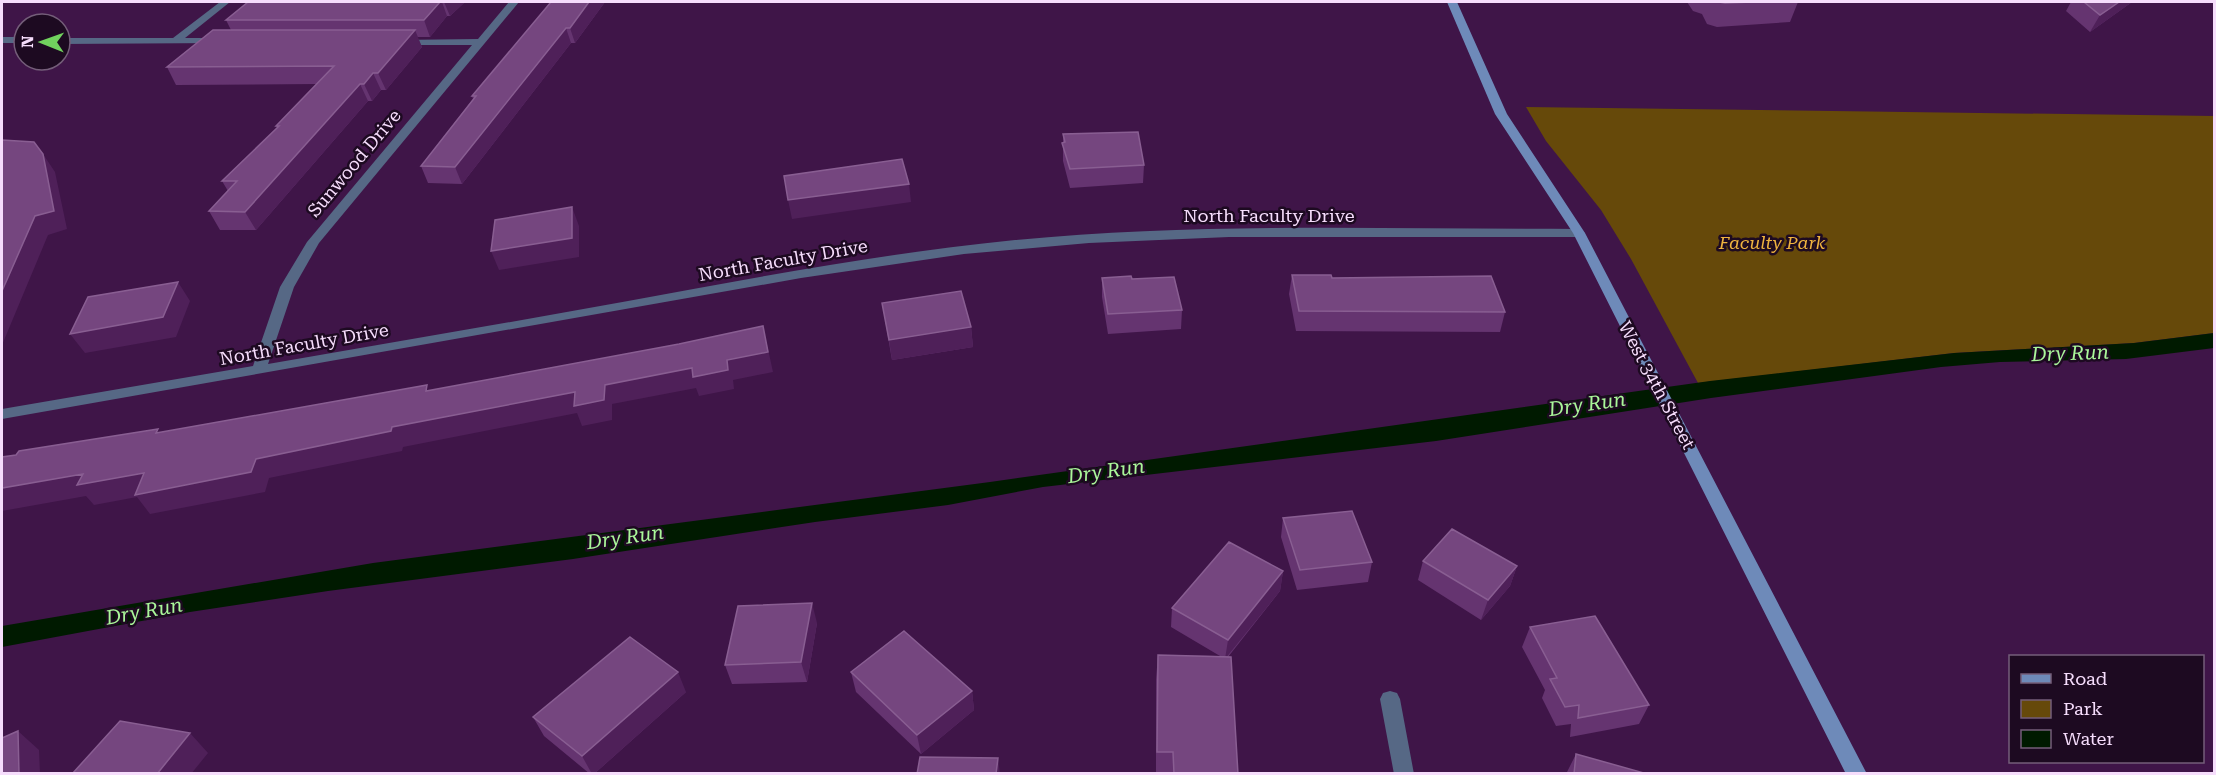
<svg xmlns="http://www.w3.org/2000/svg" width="2216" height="775" font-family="'Roboto Serif',serif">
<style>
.green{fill:#66490a}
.water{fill:#001a00}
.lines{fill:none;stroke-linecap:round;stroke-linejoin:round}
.street{fill:#566885;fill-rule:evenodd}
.secondary{fill:#6e8ab9;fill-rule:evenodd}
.wall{fill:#653470}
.shaded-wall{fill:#4f2059}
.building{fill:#75467f;stroke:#895e92;stroke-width:1.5}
.labels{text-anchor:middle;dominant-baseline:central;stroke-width:5;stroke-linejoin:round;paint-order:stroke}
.street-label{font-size:18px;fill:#f6ddfc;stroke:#1d0a21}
.park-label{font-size:18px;font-style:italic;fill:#efb33f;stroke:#1d0a21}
.water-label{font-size:20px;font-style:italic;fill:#aaf79a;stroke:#1d0a21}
</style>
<rect width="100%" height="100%" fill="#3f1548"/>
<!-- green -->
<path class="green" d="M1526,107L2214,116V333L2134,343L1954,353L1698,383L1631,259L1601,210L1546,141Z"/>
<!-- water -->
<path class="water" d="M2214,333V348L2126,359L2000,362L1941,367L1711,398L1436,441L1043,487L948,505L815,522L573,559L328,591L190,612L2,647V626L373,563L990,482L1710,381L1954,353L2134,343Z"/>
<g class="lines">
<!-- street -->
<path class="street" d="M220,2H230L185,38H218L223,41L222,43L60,44V38H173Z
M509,2H519L319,243L294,287L268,364C388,343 508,323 628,301C757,277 885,253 1015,240C1202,222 1391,229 1579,229L1585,233L1579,237H1229L1089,243L964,254L801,278L2,419V409L253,366L280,287L307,242L472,45H401L396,42L397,40L478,39Z
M2,37H24V43H2Z
M1390,691L1397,693L1400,699L1414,774H1394L1380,699L1383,693Z"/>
<!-- secondary -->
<path class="secondary" d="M1447,2H1457L1507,114L1585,233L1867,774H1846L1573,233L1495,114Z"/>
</g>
<!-- wall -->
<path class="wall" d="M248,2H465L450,16H447L430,37H417L422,47L386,90H381L372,101H368L256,230H220L209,211L228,191L222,181L277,128L276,126L317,84L176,85L167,67L231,30L226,20Z
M551,2H605L575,43H571L462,184L428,183L421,166L473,99L472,96Z
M1687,2H1798L1790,22L1717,27L1707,24L1702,14L1693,11Z
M2071,2H2132L2090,32L2066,11Z
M1063,134L1144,165L1143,183L1070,188L1063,161Z
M1292,275L1332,278L1505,312L1500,332L1296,331L1289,294Z
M1102,278L1132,279L1182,310L1181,329L1108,334L1102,297Z
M882,303L971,327L973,347L892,360Z
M1283,518L1372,562L1368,582L1297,590L1281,537Z
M1423,561L1517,566L1510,586L1481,620L1418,580Z
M1283,571L1280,591L1228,657L1238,774H1156V679L1158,655L1220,656L1171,627L1172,608Z
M817,623L807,682L732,684L725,665Z
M1530,627L1649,705L1639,724L1570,737L1571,724L1556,726L1542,698L1545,690L1522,647Z
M851,672L972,691L974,710L921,754L856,692Z
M686,692L594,774H590L544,736L533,717Z
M1576,754L1644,774H1566Z"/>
<!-- shaded-wall -->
<path class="shaded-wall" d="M440,2H442L447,16L430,37L424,20Z
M444,2H465L450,16Z
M589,2H605L575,43L570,28Z
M2119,2H2132L2090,32L2100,15Z
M566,28L571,43L462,184L455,167Z
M415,30L422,47L386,90L378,73Z
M373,73L381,90L372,101L364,84Z
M360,84L368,101L256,230L245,212Z
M43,154L55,172L67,229L48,235L2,345V291Z
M909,184L911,202L792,219L788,200Z
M572,207L579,226V257L499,270L491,251Z
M178,282L190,301L176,337L85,353L70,334Z
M763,326L773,372L733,380L734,389L699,396L696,388L612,404V420L582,426L577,413L403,447L402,451L269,478L265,492L150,514L137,497L94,505L86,496L2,511V488L83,474L144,473L256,459L392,427L727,360Z
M971,327L973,347L892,360L889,340Z
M1517,566L1510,586L1481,620L1488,600Z
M1283,571L1280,591L1225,659L1228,640Z
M812,603L817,623L807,682L801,662Z
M678,672L686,692L594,774H592L582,756Z
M972,691L974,710L921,754L917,735Z
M18,731L39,750L40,774H19Z
M190,733L208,753L191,774H157Z
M998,758L1000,774H996Z"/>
<!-- building -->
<path class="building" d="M248,2H440L424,20H226Z
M551,2H589L570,28H566L455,167L421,166L476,96H472Z
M1719,2H1753L1725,3Z
M2084,2H2119L2100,15Z
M213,30H415L378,73H373L364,84H360L245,212L209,211L237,181H222L279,126H276L334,66L167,67Z
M1138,132L1144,165L1070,169L1062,143L1065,142L1063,134Z
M2,140L34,142L43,154L54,211L35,216L2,291Z
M902,159L909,184L788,200L784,176Z
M572,207V238L491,251L495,220Z
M1292,275H1331L1332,278L1491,276L1505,312L1299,311Z
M1131,276L1132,279L1174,277L1182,310L1108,314L1102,278Z
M178,282L163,317L70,334L88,297Z
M961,291L971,327L889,340L882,303Z
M763,326L768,352L727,360L728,370L693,377L692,368L605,385L604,400L574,406L575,392L392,427L391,431L256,459L251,472L135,495L144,473L77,485L83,474L2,488V457L16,455L19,451L158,429L156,433L427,385L426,391L679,344Z
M1352,511L1372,562L1300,570L1283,518Z
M1452,529L1517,566L1488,600L1423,561Z
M1229,542L1283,571L1228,640L1172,608Z
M812,603L801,662L725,665L738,606Z
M1595,616L1649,705L1578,718L1579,705L1565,707L1550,679L1557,678L1530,627Z
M904,631L972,691L917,735L851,672Z
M630,637L678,672L582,756L533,717Z
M1158,655L1231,657L1238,774H1174L1173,752H1157Z
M120,721L190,733L157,774H72Z
M18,731L19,774H2V738Z
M1576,754L1644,773V774H1574Z
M920,757L998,758L996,774H917Z"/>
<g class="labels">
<!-- street labels -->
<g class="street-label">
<text transform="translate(354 163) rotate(-50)">Sunwood Drive</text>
<text x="1269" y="215">North Faculty Drive</text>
<text transform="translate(783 260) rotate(-10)">North Faculty Drive</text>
<text transform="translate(304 344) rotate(-10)">North Faculty Drive</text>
<text transform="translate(1657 385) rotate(62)">West 34th Street</text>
</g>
<!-- park labels -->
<g class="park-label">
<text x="1772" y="242">Faculty Park</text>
</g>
<!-- water labels -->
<g class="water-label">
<text transform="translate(2070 353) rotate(-2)">Dry Run</text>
<text transform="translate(1587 404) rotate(-8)">Dry Run</text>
<text transform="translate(1106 471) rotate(-8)">Dry Run</text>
<text transform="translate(625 537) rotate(-8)">Dry Run</text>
<text transform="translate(144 611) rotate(-10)">Dry Run</text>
</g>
</g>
<!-- border -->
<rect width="2216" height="775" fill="none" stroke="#f6ddfc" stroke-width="6"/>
<!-- legend -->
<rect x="2009" y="655" width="195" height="108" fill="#1d0a21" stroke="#745e79" stroke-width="1.5"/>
<rect x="2021" y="674" width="30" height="9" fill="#6e8ab9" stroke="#745e79" stroke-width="1.5"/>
<text x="2063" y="685" font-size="18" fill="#f6ddfc">Road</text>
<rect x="2021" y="700" width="30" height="18" fill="#66490a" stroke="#745e79" stroke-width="1.5"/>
<text x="2063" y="715" font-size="18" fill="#f6ddfc">Park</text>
<rect x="2021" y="730" width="30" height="18" fill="#001a00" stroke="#745e79" stroke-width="1.5"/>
<text x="2063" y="745" font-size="18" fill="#f6ddfc">Water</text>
<!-- north arrow -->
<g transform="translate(42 42) rotate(271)"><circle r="28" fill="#1d0a21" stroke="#745e79" stroke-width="1.5"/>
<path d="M0-4.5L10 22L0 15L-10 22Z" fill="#71d25e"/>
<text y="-9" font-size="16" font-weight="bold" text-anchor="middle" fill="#f6ddfc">N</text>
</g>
</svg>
